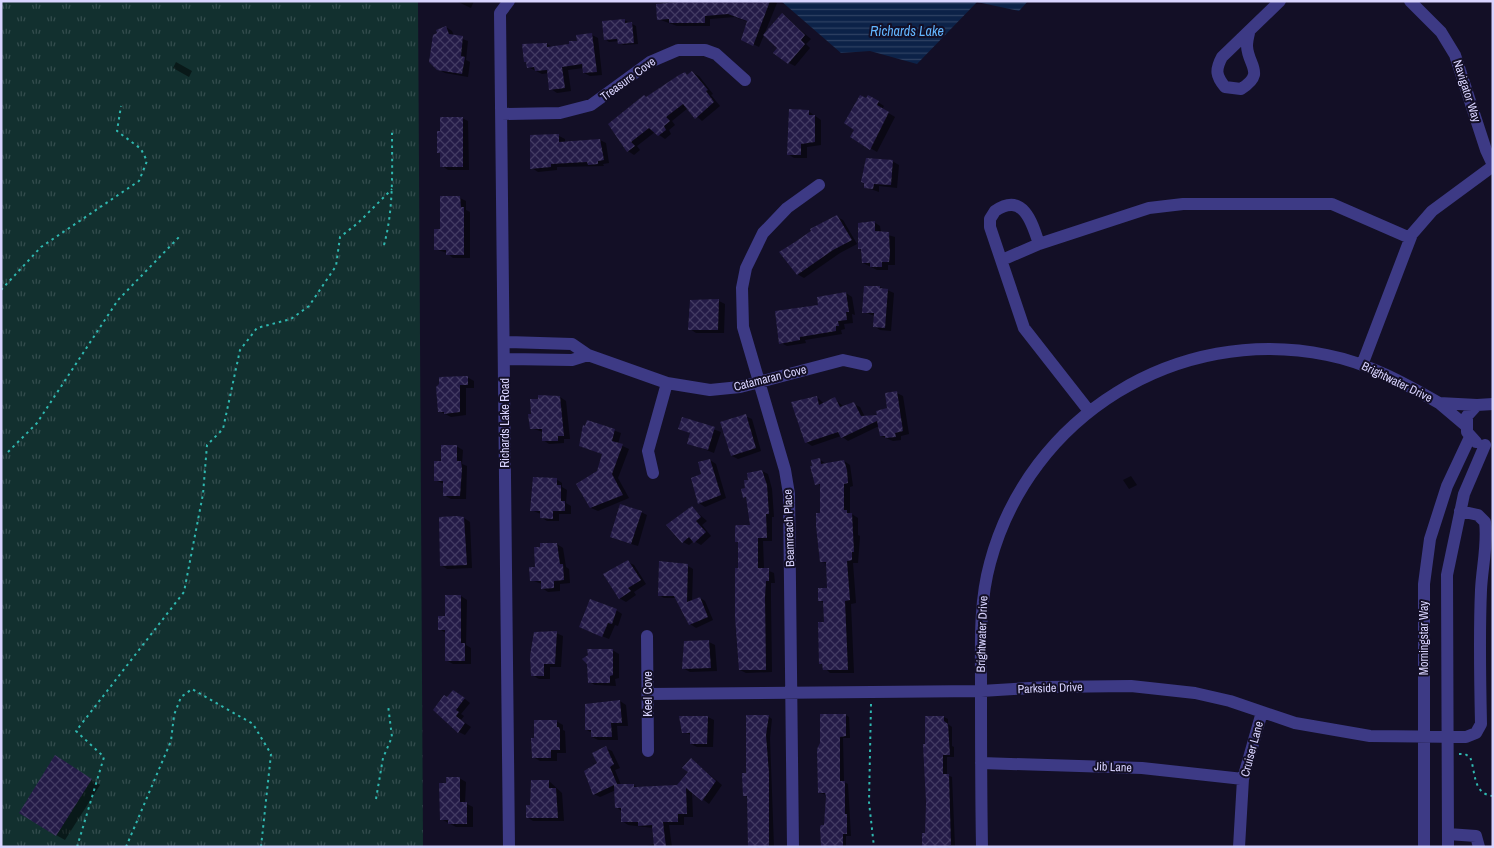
<svg xmlns="http://www.w3.org/2000/svg" width="1494" height="848" font-family="'Archivo Narrow',sans-serif">
<style>
.grass{fill:url(#grass-tufts)}
.water{fill:url(#water-rules)}
.shadow{fill:#0007}
.building{fill:url(#building-cross-hatch)}
.lines{fill:none;stroke-linecap:round;stroke-linejoin:round}
.path{stroke:#2fb8b0;stroke-width:2;stroke-dasharray:2.5 4;stroke-linecap:butt}
.minor{stroke:#3d3a85;stroke-width:12}
.labels{text-anchor:middle;dominant-baseline:central;stroke-width:4;stroke-linejoin:round;paint-order:stroke}
.street-label{font-size:12px;fill:#d9d4ff;stroke:#130f26}
.water-label{font-size:14px;font-style:italic;fill:#62b6ff;stroke:#130f26}
</style>
<defs>
<pattern id="grass-tufts" width="24" height="20" patternUnits="userSpaceOnUse" patternTransform="scale(1.25)"><rect width="24" height="20" fill="#12302f"/><path d="M3 7l-1-3M5 7V3M7 7l1-3M15 17l-1-3M17 17v-4M19 17l1-3" fill="none" stroke="#344d4e"/></pattern>
<pattern id="water-rules" width="6" height="5" patternUnits="userSpaceOnUse" patternTransform="scale(1.25)"><rect width="6" height="5" fill="#0c2248"/><path d="M0 2.5h6" fill="none" stroke="#2f4163"/></pattern>
<pattern id="building-cross-hatch" width="8" height="8" patternUnits="userSpaceOnUse" patternTransform="scale(1.25)"><rect width="8" height="8" fill="#241b47"/><path d="M0 0l8 8M0 8l8-8" fill="none" stroke="#433b63"/></pattern>
</defs>
<rect width="100%" height="100%" fill="#130f26"/>
<!-- grass -->
<path class="grass" d="M1,1H418L423,847H1Z"/>
<!-- water -->
<path class="water" d="M781,1H1028L1019,11L977,2L917,64L870,51L841,53Z"/>
<!-- shadow -->
<path class="shadow" d="M456,1H474L471,8Z
M691,1H773L777,3L764,35L782,15L811,39L806,44L810,48L795,66L789,63L779,48L764,35L759,47L749,42L748,22L735,17L710,19V26H677L658,19Z
M624,20L636,26L638,44L623,45L619,41L609,42L605,39Z
M446,27L452,31L454,36L468,41L466,60L470,62L468,77L445,73L438,69Z
M592,35L598,38L602,75L590,76L584,73L583,68L568,70L571,91L557,93L551,89L549,73L542,74L528,67L547,44L552,47L571,45Z
M176,62L192,71L189,77L173,68Z
M693,73L699,76L713,94L711,95L720,106L702,121L688,108L672,121L675,125L669,130L671,134L665,139L655,132L637,146L640,150L634,155L628,151L609,125L645,96L647,98L685,74L689,76Z
M875,100L884,106L882,109L895,117L877,152L852,137Z
M808,111L821,120V145L807,147V158H794L788,154Z
M462,118L468,121L469,170H448L442,166L441,154L438,152L442,132Z
M559,136L565,139V142L600,140L606,143L609,163L603,164L604,166L557,167V170L538,172L532,168Z
M892,161L899,165L897,188L879,186V192L865,187Z
M460,198L466,201V210L470,212V258H453L447,253L435,249L442,230Z
M837,217L843,220L857,244L840,253L804,278L797,274Z
M874,222L880,226L881,233L895,237V265H888V270H877L863,263Z
M880,287L894,293L891,331L880,330L874,326L875,316L863,312Z
M846,293L852,297L855,315L852,314L853,323L844,324L845,329L841,330L842,334L805,340L806,343L787,346L781,343L820,306Z
M719,301L725,304L724,333H696L690,329Z
M467,377L474,381V388H466V415L451,417L439,411L437,387Z
M897,393L903,396L909,434L901,436V440L893,441L881,436L879,426L848,441L841,436L812,446L806,442L817,397L824,404L835,399L844,407L854,404L860,407L865,417H878L889,409Z
M539,397H560L566,401L570,439H564V443L549,444L543,440V432L531,428L532,415Z
M745,416L752,419L761,451L738,459L732,456Z
M683,418L721,432L714,453L688,443L691,433L680,428Z
M588,421L621,433L618,444L629,449L618,478L629,498L598,511L591,508L578,485L598,472L604,454L586,427Z
M456,446L463,450L462,464L467,466L466,499H451L444,495V484L435,480L442,462Z
M819,459L826,464L844,461L850,465L853,486L850,487V513L858,518V535L860,536L858,563H853L856,603L851,604L854,673H830L820,663L825,624L824,603L819,600L828,589V565L821,561V487L813,478L812,461Z
M710,460L716,464L726,498L705,507L699,503L703,475Z
M762,471L768,474L772,489L774,517H772V541H763L764,569L774,573L775,583H771V600L772,672L746,673L740,670L739,570L752,526L748,499L744,497L749,481Z
M1131,476L1137,485L1129,489L1123,480Z
M556,479L562,483V487L567,490L566,503L571,506V514H559V521H547L541,517V514L531,510Z
M692,508L707,521L702,525L711,536L701,545L694,541L689,545L683,542Z
M641,512L647,515L638,546L618,540Z
M464,518L470,522L472,568L447,569L441,565Z
M557,544L563,548L566,567L569,569L570,583L560,584V591L548,592L542,588V584L531,580Z
M628,562L634,565L646,584L634,592L636,595L626,602L619,598Z
M688,566L693,569L692,602L700,598L705,601L713,620L696,628L690,624L677,598H664L659,595Z
M461,596L467,600L466,645L471,648V664H453L446,660V633L439,629L446,617V597Z
M616,610L622,614L618,626L615,625L609,639L587,630Z
M556,633L563,636L561,667H550V679H539L532,675Z
M709,642L715,645L717,671L690,672L683,668L684,644Z
M612,650L619,654V678L615,679L616,686L595,685L589,682Z
M460,695L470,703L461,714L464,716L461,720L471,727L465,735L459,732L448,699Z
M620,701L626,705L628,726H617L618,740H598L592,737V733L587,730Z
M846,715L849,717L850,738H843L844,782L848,784L851,836H846V847H822L827,795L819,793Z
M768,716L772,719L770,738L774,847H748V797L744,795L747,774Z
M708,717L714,720L713,747H697L691,744V735L683,732Z
M944,717L948,719V724L952,727V746L954,747V757H947V775L952,777L955,847H924Z
M556,721L563,725V730L565,731L566,753H557V761H540L533,757Z
M605,748L612,751L620,768L615,770L621,785H633L639,788L677,787L689,772L691,759L722,785L709,804L692,791L693,817H684V825H669L672,847H643L654,844L653,828L628,825L622,821V811L616,807V790L600,797L594,794L599,764Z
M64,762L100,785L65,840L56,835Z
M459,778L466,782L465,803L473,807V827H456L441,819Z
M532,781H549L562,793L564,821H533L527,817L531,806Z"/>
<!-- building -->
<path class="building" d="M689,1H770L753,46L741,40L747,21L728,14L705,16V23H669V19L657,20L656,4Z
M782,13L805,35L801,40L805,44L788,64L773,53L777,48L763,35Z
M625,19V23L632,22L634,43L618,44L617,39L604,40L602,21Z
M446,26L449,34L463,36L461,56L465,57L462,74L437,70L429,62L433,35L437,33L436,30Z
M592,33L597,72L583,73L582,64L562,67L565,88L549,90L547,70L535,71L534,67L527,68L526,62H524L522,44L547,43V47L569,44V41H577L576,35Z
M692,71L708,90L706,91L714,102L695,119L683,104L666,117L670,121L664,126L666,130L658,136L649,128L631,142L635,146L627,152L608,124L644,95L646,97L679,75L685,72L687,75Z
M860,95L866,98L868,95L879,101L877,105L889,112L870,150L850,137L854,130L844,123Z
M789,109L809,110V115H815V142L801,144V155H787Z
M440,117H463V167H440V153H437V131H440Z
M559,134V142L600,139L604,160L598,161V164L588,165L587,162L551,164V167L530,169V135Z
M866,158L893,160L891,185L874,184L873,189L864,188V183L861,182Z
M440,196H460L461,207H464V255H446V250H434V229H440Z
M837,215L852,240L833,250L797,275L779,252L795,242L811,231L810,229Z
M875,221V231L889,232L890,254L889,262H882V267H870V263H862L861,249H858V223Z
M864,286H880V288L888,289L885,328L873,327L874,313H862Z
M846,292L849,312H846L847,320L838,321L839,326H836V331L800,337V340L779,344L775,311L818,305L817,297Z
M719,299L718,330H688L690,300Z
M468,376V385H460V412L444,414V412H438L436,387L439,384V377Z
M897,391L903,431L895,433L896,437L885,438V436H880L877,421L841,438L838,432L805,443L791,402L817,396L819,405L835,397L840,407L854,402L861,416L877,415L876,411L887,408L885,393Z
M538,395L560,396L564,436H558V441H542V429H530L528,414H531L530,399H538Z
M746,414L756,448L731,456L720,422Z
M682,417L715,427L708,450L687,444L690,433L678,429Z
M587,420L615,429L612,441L623,444L612,474L623,495L590,508L576,484L597,471L602,454L579,446L583,425L585,426Z
M441,445H457V461H461L462,469L460,496H443V481H434V461H441Z
M820,458L821,464L844,460L847,470L848,483L844,484V510H847V513H852L854,552H852V560L847,561L850,600L845,601L848,670H823L822,664H819L818,622H824L823,601H818V588H827L826,562H820L816,526V513H820V484L815,485L810,466H812L811,460Z
M710,459L721,495L698,504L691,478L701,474L698,462Z
M762,470L767,485L769,514H766L767,538H758V568H769V581H766L765,597L766,670H739L735,617V568H738V542H735V527L736,525H750L746,497L743,498L741,489L745,488L744,480H748L747,473Z
M533,477L557,478V485H561V501H565V511H553V519L540,518V511H530Z
M620,504L642,511L631,544L610,537Z
M692,506L701,517L696,521L706,532L694,543L689,537L682,543L666,525Z
M457,516L464,517L467,565L440,566L439,517Z
M540,543H557L560,564H563L564,580L554,581V588L541,589V581H530L529,567H535L534,547H540Z
M628,560L641,580L628,588L631,591L619,599L603,574Z
M659,561L688,564L687,602L700,597L708,617L689,625L674,596H658Z
M445,595H461V643H465V661H445V630H438V616H445Z
M590,599L617,609L612,624L608,623L602,637L579,627Z
M557,631L555,664H544V676H531L530,656L534,632Z
M709,640L711,668L682,669L684,641Z
M587,649H613V675L610,676V683H588L587,664L582,659L588,655Z
M453,690L465,698L456,710L459,712L456,716L465,723L458,733L433,710L444,695L447,697Z
M620,700L622,723H611L612,737H591V730H585V704Z
M820,714H846V736L840,737V781H845V814H847V834H843V847H821L820,827L821,825H824L826,796L825,793H818L817,749L820,743Z
M746,715H769L766,735L769,773V847H748L747,796H743L742,773H746Z
M679,716H708L707,744H690V733H682Z
M925,716H944V721L948,724L950,755H943V774H949L951,845L944,847H922V833H925L926,802L923,744H925Z
M534,720H557V727H559L560,730V750H551V758H532L531,738H534Z
M606,746L614,764L610,767L617,784H634V787L677,785L688,772L682,768L691,758L716,781L702,801L686,788L687,814H678V822H663L666,847H654L652,825L638,826V822H621V808H615L614,785L593,795L584,771L597,763L592,753Z
M55,755L92,779L56,836L19,813Z
M446,777H460V802H467V824H448V820H440L439,783H446Z
M531,780H549V788H556L558,818H526V805H530Z"/>
<g class="lines">
<!-- path -->
<path class="path" d="M384,245C394,208 392,169 392,131
M1,290L41,247L139,181L147,161L141,149L117,131L121,106
M8,452L37,423L118,300L181,235
M871,704L869,802L874,847
M1459,754H1465L1470,757C1476,771 1472,794 1493,796
M376,799L383,758L392,737L388,705
M77,847L104,757L76,731L184,592L203,494L207,445L223,429L240,350L257,328L291,319L309,306L336,266L340,237L358,223L392,189
M126,847L171,741L174,715L181,697L192,689L253,724L271,754L261,847"/>
<!-- minor -->
<path class="minor" d="M509,1L500,13L509,847
M1410,1L1441,32L1455,55L1486,150L1493,165
M1249,33C1248,37 1247,42 1247,46C1248,66 1266,73 1241,89L1225,87C1216,76 1215,70 1222,57L1280,1
M502,114L560,113L591,105L650,62L678,50H705L716,54L745,80
M1039,244C1032,222 1023,192 995,211L990,219V227L1024,328L1089,411
M1002,260L1039,244L1149,208L1183,204H1332L1410,238
M505,342L572,344L588,355L667,383L710,390L740,387L843,360L866,365
M505,359L572,360L588,355
M1362,365L1412,234L1432,211L1493,166
M1465,425L1439,403L1477,405
M1476,442L1467,432V416L1477,405L1493,404
M653,473L648,451L667,383
M647,636L648,751
M648,694L981,691L1047,687L1131,686L1195,693L1230,701L1295,723L1370,736L1466,737L1476,733L1481,724C1480,679 1479,635 1481,590C1482,567 1488,544 1485,522L1478,515L1460,511
M981,763L1142,768L1243,779
M1448,834L1476,836L1479,847
M793,847L789,494L785,470L743,327L742,288L746,268L763,233L787,208L819,185
M982,847C981,793 981,739 981,685C981,644 979,603 990,563C1029,416 1178,324 1327,355C1368,363 1404,383 1439,403
M1239,847L1243,779L1262,712
M1424,847V584L1430,539L1447,486L1470,437
M1448,847L1447,575L1464,494L1485,445"/>
</g>
<g class="labels">
<!-- street labels -->
<g class="street-label">
<text transform="translate(628 79) rotate(-36)">Treasure Cove</text>
<text transform="translate(1467 91) rotate(72)">Navigator Way</text>
<text transform="translate(770 378) rotate(-14)">Catamaran Cove</text>
<text transform="translate(1397 382) rotate(26)">Brightwater Drive</text>
<text transform="translate(505 423) rotate(-90)">Richards Lake Road</text>
<text transform="translate(789 528) rotate(-92)">Beamreach Place</text>
<text transform="translate(982 634) rotate(-88)">Brightwater Drive</text>
<text transform="translate(1424 638) rotate(-90)">Morningstar Way</text>
<text transform="translate(1050 688) rotate(-2)">Parkside Drive</text>
<text transform="translate(648 694) rotate(-90)">Keel Cove</text>
<text transform="translate(1252 749) rotate(-75)">Cruiser Lane</text>
<text transform="translate(1113 767) rotate(2)">Jib Lane</text>
</g>
<!-- water labels -->
<g class="water-label">
<text x="907" y="31">Richards Lake</text>
</g>
</g>
<!-- border -->
<rect width="1494" height="848" fill="none" stroke="#d9d4ff" stroke-width="5"/>
</svg>
